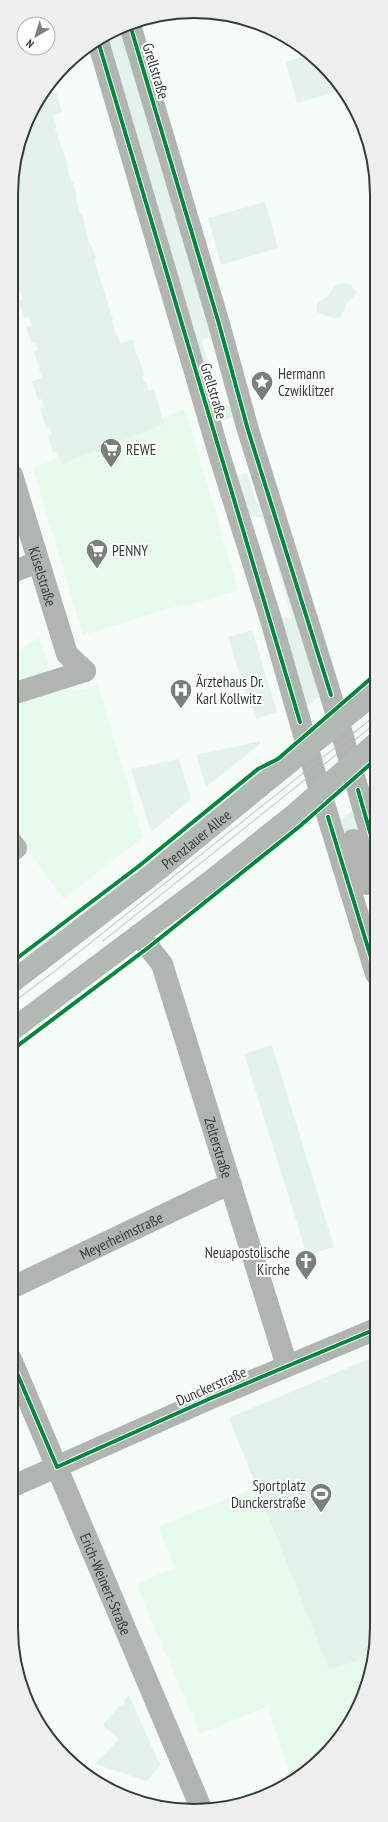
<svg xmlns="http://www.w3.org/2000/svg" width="388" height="1822" font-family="'PT Sans Narrow',sans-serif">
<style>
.built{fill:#e7fbed}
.green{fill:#e2f4e9}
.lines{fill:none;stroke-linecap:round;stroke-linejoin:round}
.minor{stroke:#b1b5b2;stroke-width:22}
.major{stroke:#b2b8b4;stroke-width:22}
.tram{stroke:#b6bbb7;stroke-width:1}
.cycleway-casing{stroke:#fff;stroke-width:6}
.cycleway{stroke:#00873e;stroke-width:4}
.labels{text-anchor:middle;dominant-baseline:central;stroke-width:4;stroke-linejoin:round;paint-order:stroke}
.street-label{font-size:15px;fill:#343d37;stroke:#fff}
.poi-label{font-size:15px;fill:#343d37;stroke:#fff;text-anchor:start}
.rim{fill:none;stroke:#343d37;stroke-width:2}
</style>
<rect width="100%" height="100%" fill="#f6fcf8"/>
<!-- built -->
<path class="built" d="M185,409L238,590L186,606L184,604L83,635L33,468Z
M40,638L52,678L76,691L88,689L98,685L143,837L64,899L12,829V654Z
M256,1487L329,1670L374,1655L358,1709L314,1766L291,1778L268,1706L200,1734L136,1584L175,1568L158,1527Z"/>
<!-- green -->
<path class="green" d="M121,30L214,340L203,338L202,342L221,404L233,407L236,416L220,421L106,37Z
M308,54L324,65L341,90L297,103L286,62Z
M53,82L62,112L53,115L57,127L55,128L56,132H58L59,136L58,137L68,166L67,167L71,182H73L77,197L76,198L80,213H82L89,243L91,244L96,258L94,260L113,319L112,320L116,335H118L121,343L133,339L136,355H138L144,375L142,376L144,381L146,382L148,391L154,390L164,424L62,464L57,452H53L48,436L52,434L50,427L46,428L40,408L44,407L42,399L38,400L32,381L42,378L34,352L38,350L36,342L31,343L26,327L31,326L29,317L24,318L19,301L23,299L21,292H17L12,273L15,272L12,266L13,170L35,103Z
M265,202L278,248L221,265L208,218Z
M344,283L351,285L357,293L347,303L343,313L339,318H332L317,312V304L331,293C333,286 337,285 344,283Z
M247,473L256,501L275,545L320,696L306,707L281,618H292L266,526L261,517L249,516L237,476Z
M252,630L277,712L257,719L253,708H250L228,637Z
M260,741V744L206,787L196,755Z
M179,759L191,799L151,832L131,769Z
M355,808L376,879V916L366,884L337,824Z
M272,1045L334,1247L307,1255L244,1054Z
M376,1356L375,1652L374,1655L329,1670L229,1418Z
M129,1695L160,1765L147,1781L95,1764L119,1739L103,1725L120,1705L125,1704L124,1700Z"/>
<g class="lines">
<!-- minor -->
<g class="minor">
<path d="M130,25L219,324L248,430L335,709L376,853"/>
<path d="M98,41L219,454L271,620L320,791L376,974"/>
<path id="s1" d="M12,475L67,654L85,671"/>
<path d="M12,572L38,562"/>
<path d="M12,694L85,671"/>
<path d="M353,840L366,884"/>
<path d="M12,851L16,848L12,843"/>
<path id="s2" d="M139,935L162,964L287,1366"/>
<path id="s3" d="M11,1288L216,1190L231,1185"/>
<path id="s4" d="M11,1359L201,1808"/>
<path d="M11,1487L209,1399L376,1329"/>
</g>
<!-- major -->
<g class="major">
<path id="s5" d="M12,982L149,877L376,692"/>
<path d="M12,1030L212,880L295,814L376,743"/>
</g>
<!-- tram -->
<path class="tram" d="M103,941L376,723
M12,1003L55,971L376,715"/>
<!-- cycleway casing -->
<g class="cycleway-casing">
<path id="cycleway" d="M130,25L219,324L248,430L331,695
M98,41L300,722
M358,790L376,853
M328,817L376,974
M12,962L139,866L258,769L278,759L376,674
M12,1050L149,947L300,826L376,759
M11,1359L57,1467L209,1399L376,1329"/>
</g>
<!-- cycleway -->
<use href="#cycleway" class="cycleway"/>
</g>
<!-- icons -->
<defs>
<g id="sight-pin" transform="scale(1.15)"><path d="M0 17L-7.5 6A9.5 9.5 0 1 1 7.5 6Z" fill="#78807b" stroke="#fff"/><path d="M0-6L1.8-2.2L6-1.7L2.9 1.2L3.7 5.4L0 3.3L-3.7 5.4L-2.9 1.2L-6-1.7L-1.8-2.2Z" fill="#fff"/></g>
<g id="supermarket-pin" transform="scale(1.15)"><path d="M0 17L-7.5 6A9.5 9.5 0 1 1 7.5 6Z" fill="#78807b" stroke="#fff"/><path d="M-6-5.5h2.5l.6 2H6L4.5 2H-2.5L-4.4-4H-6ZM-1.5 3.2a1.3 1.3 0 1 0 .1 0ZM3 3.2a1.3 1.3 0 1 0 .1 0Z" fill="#fff"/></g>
<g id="hospital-pin" transform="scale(1.15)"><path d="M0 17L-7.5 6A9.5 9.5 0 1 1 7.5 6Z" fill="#78807b" stroke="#fff"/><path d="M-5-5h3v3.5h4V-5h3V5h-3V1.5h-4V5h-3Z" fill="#fff"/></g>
<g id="church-pin" transform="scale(1.15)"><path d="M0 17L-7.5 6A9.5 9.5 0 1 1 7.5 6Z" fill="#78807b" stroke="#fff"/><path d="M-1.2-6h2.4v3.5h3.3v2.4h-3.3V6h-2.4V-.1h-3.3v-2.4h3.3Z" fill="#fff"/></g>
<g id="stadium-pin" transform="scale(1.15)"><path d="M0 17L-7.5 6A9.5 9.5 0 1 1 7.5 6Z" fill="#78807b" stroke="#fff"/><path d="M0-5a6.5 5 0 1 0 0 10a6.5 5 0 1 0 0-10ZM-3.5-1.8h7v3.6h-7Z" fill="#fff"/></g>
</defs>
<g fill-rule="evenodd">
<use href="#sight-pin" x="262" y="382"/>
<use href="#supermarket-pin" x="111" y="449"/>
<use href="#supermarket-pin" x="97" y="550"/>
<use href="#hospital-pin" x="181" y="690"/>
<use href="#church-pin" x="306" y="1261"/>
<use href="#stadium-pin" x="321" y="1494"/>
</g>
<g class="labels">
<!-- street labels -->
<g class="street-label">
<text transform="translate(156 71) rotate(73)">Grellstraße</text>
<text transform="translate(214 391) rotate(73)">Grellstraße</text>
<text stroke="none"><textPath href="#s1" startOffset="106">Küselstraße</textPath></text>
<text stroke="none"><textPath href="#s5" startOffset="233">Prenzlauer Allee</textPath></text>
<text stroke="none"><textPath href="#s2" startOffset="229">Zelterstraße</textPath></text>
<text stroke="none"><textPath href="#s3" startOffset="122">Meyerheimstraße</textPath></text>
<text transform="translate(211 1386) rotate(-24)">Dunckerstraße</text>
<text stroke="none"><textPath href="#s4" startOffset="244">Erich-Weinert-Straße</textPath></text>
</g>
<!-- poi labels -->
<g class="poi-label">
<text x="278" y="373">Hermann<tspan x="278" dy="17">Czwiklitzer</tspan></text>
<text x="126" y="449">REWE</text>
<text x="112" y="550">PENNY</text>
<text x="196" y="681">Ärztehaus Dr.<tspan x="196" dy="17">Karl Kollwitz</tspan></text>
<text x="290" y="1252" text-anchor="end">Neuapostolische<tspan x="290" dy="17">Kirche</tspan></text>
<text x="306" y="1485" text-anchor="end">Sportplatz<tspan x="306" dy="17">Dunckerstraße</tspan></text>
</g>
</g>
<!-- crop -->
<path d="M0 0H388V1822H0ZM194 18H194A176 176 0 0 1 370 194V1628A176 176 0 0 1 194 1804H194A176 176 0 0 1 18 1628V194A176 176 0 0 1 194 18Z" fill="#efefef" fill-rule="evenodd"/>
<path class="rim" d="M194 18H194A176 176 0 0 1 370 194V1628A176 176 0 0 1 194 1804H194A176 176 0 0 1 18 1628V194A176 176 0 0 1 194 18Z"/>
<!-- north arrow -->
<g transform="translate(36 36) rotate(218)"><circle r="19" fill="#ffffff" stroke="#aeb1af"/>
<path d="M0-3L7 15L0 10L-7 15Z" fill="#78807b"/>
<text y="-6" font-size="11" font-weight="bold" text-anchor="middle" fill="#343d37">N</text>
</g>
</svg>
